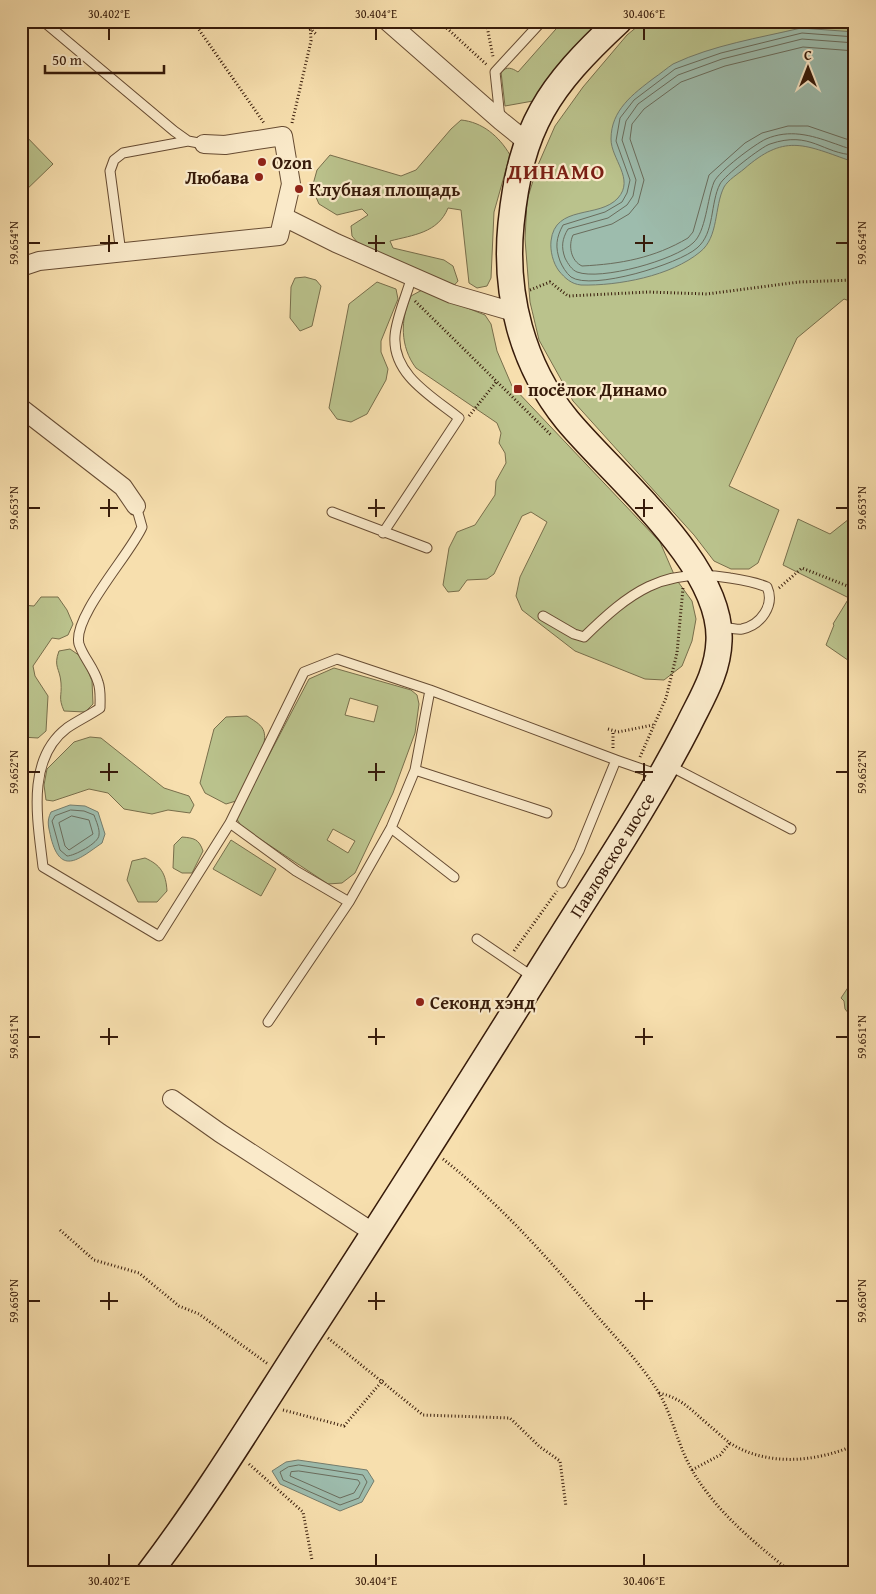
<svg xmlns="http://www.w3.org/2000/svg" width="876" height="1594" font-family="'Gentium Book Plus',serif">
<style>
.green{fill:#bac28c;stroke:#786e4b;fill-rule:evenodd}
.water{fill:#9dbcad;stroke:#747c6c}
.lines{fill:none;stroke-linecap:round;stroke-linejoin:round}
.shore{stroke:#6a6c5c;stroke-width:1}
.service-casing{stroke:#674c33;stroke-width:11}
.minor-casing{stroke:#674c33;stroke-width:20}
.secondary-casing{stroke:#371b0a;stroke-width:28}
.path{stroke:#371b0a;stroke-width:3;stroke-dasharray:1 2.5;stroke-linecap:butt}
.service{stroke:#faeaca;stroke-width:9}
.minor{stroke:#faeaca;stroke-width:18}
.secondary{stroke:#faeaca;stroke-width:25}
.ticks{fill:none;stroke:#371b0a;stroke-width:2}
.poi-dot{fill:#8f2418;stroke:#faeaca;stroke-width:2}
.labels{text-anchor:middle;dominant-baseline:central;stroke-width:4.5;stroke-linejoin:round;paint-order:stroke}
.poi-label{font-size:18px;font-weight:bold;fill:#371b0a;stroke:#faeaca;text-anchor:start}
.street-label{font-size:18px;fill:#371b0a;stroke:#faeaca}
.district-label{font-size:22px;font-weight:bold;letter-spacing:1px;fill:#7a1f14;stroke:#faeaca}
.neatline{fill:none;stroke:#371b0a;stroke-width:2}
.ticks-label{font-size:12px;text-anchor:middle;fill:#371b0a}
</style>
<rect width="100%" height="100%" fill="#f7dfae"/>
<filter id="stains"><feTurbulence type="fractalNoise" baseFrequency=".004" numOctaves="4"/><feColorMatrix values="0 0 0 0 .2 0 0 0 0 .09 0 0 0 0 .02 0 0 0 .5 -.17"/></filter>
<radialGradient id="worn" r=".72"><stop offset=".6" stop-color="#630" stop-opacity="0"/><stop offset="1" stop-color="#630" stop-opacity=".3"/></radialGradient>
<!-- green -->
<path class="green" d="M563,21H600L558,66L533,101L505,106L501,72C507,66 512,68 518,72Z
M644,21H855V303L844,299L797,338L729,486L779,510L758,563L749,569H731L714,561L694,535L573,401L539,340L530,302L525,239L527,200L538,165L555,126L583,87L627,35Z
M461,120C482,122 499,136 510,155L494,212L491,278L487,286L477,288L469,283L461,210L448,208C438,233 413,235 390,241L393,248L444,260L453,266L458,281L450,290L364,250L352,236L351,226L368,215L362,209L337,215L319,204L312,188L317,170L330,155L401,176L416,170L451,129Z
M21,131L53,164L21,195Z
M305,277L316,280L321,286L312,326L300,331L290,318L291,287L295,278Z
M377,282L396,289L398,299L381,341V352L388,369L386,380L367,414L351,422L337,419L329,408L349,304Z
M422,290L485,315L491,324L497,351L512,386L660,542L676,579L692,601L696,619L692,641L682,666L664,680L645,679L575,651L522,610L516,596L520,577L547,522L531,512L522,516L494,574L487,579L467,580L459,591L448,592L443,585L449,548L457,532L475,525L495,495L496,481L506,463L505,453L499,443L501,433L497,423L416,368C400,347 400,319 411,296Z
M854,515H855V665L826,645L834,625L833,624L849,598L783,565L798,519L830,534Z
M41,597H58L67,610L73,624L68,635L59,639L52,638L33,666L35,676L48,696L46,731L38,738L21,737V605L34,606Z
M70,649L83,658L92,681L93,704L85,712L64,711C58,697 62,697 61,683C60,668 53,667 59,651Z
M334,668L411,690L417,695L419,704L415,733L393,793L355,873L342,883L328,884L242,827L236,818L309,679ZM350,698L378,706L374,722L345,715ZM333,829L355,841L348,853L327,840Z
M247,716C259,724 267,727 264,743L236,801L226,804L205,793L200,783L214,729L226,717Z
M90,737L101,738L164,788L189,796L194,805L190,813L168,810L152,814L124,809L108,793L89,789L53,801L46,800L44,785L47,769L74,742Z
M182,837C194,838 199,839 203,851L192,873H182L173,868L174,845Z
M231,840L276,869L261,896L213,869Z
M145,858C161,865 166,874 167,891L157,902H138L127,880L132,861Z
M855,977V1021L845,1009L844,1001L841,998Z"/>
<!-- water -->
<path class="water" d="M801,28L855,32V160H848C803,144 784,134 744,169C738,174 728,180 724,187C714,207 719,237 700,252C671,276 618,286 581,285C571,284 565,278 559,271C553,263 550,251 551,241C555,204 599,219 618,198C635,179 611,159 611,139C611,110 633,94 654,78C660,74 667,68 673,64C713,45 759,38 801,28Z
M70,805L85,806L98,812L105,834L102,843C80,858 61,877 51,838C49,828 46,822 51,812Z
M298,1460L367,1470L374,1481L362,1502L340,1511L280,1484L272,1471L286,1462Z"/>
<g class="lines">
<!-- shore -->
<path class="shore" d="M855,37L802,33L721,53L675,69L634,100L620,118L616,141L630,180L627,193L622,202L605,212L563,225C556,238 555,247 560,261C562,266 566,273 571,277C592,291 679,264 697,248C715,233 710,203 720,184C724,176 761,147 770,144C811,130 822,154 855,155
M855,43L802,39L722,59L678,75L638,104L626,121L622,140L636,180L633,196L627,205L608,218L568,229C562,239 561,247 565,258C568,264 572,270 577,272C601,281 675,260 693,243C706,232 707,199 714,182C719,171 755,144 766,139C789,129 811,135 833,143C840,145 847,149 855,149
M855,51L803,47L725,66L681,82L644,109L632,124L630,139L644,180L638,203L629,214L612,224L573,235C568,246 571,261 582,266C621,264 654,258 688,238L693,232L709,175L745,143L762,133L788,126H808L855,142
M71,810L84,811L94,815C96,821 100,829 99,835C99,843 74,856 67,856L60,850L52,821L55,816Z
M72,816L89,820L93,834L69,850L65,846L59,823Z
M299,1465L363,1475L367,1482L359,1498L340,1505L283,1480L280,1472L288,1467Z
M299,1471L358,1480L360,1483L354,1493L340,1498L290,1476L291,1472Z"/>
<!-- service casing -->
<g class="service-casing">
<path id="service" d="M43,21L174,131L188,141L204,144
M500,118L495,72L542,21
M121,253L110,171L114,160L123,153L188,141
M136,506L142,527C131,553 72,617 79,644C83,657 94,668 98,682C101,690 100,700 100,708C90,715 77,721 67,728C25,760 38,822 43,867L159,936L230,823L304,672L337,659L430,690L616,760
M332,512L427,548
M383,533L459,418C433,397 392,375 395,336C396,319 407,294 412,276
M543,616L574,634L584,637C629,593 663,566 730,578C743,580 755,582 767,587C775,605 761,625 742,629C736,630 726,627 719,626
M670,766L791,829
M415,770L547,813
M230,823L296,871L349,902
M391,828L454,877
M562,883L579,851L616,760L659,775
M477,939L533,977
M268,1022L349,902L391,828L415,770L430,690"/>
</g>
<!-- minor casing -->
<g class="minor-casing">
<path id="minor" d="M387,21L501,121L527,142
M284,217L336,243L452,294L514,312
M21,267L39,261L279,236L291,184L283,136L225,145L204,144
M21,408L123,487L136,506
M172,1099L220,1133L374,1233"/>
</g>
<!-- secondary casing -->
<g class="secondary-casing">
<path id="secondary" d="M149,1573C206,1498 255,1417 306,1338C391,1208 474,1076 556,945C601,873 649,802 688,726C701,699 718,673 719,641C723,564 613,476 567,420C522,365 504,294 511,224C521,126 548,87 619,21"/>
</g>
<!-- path -->
<path class="path" d="M193,21L264,123
M302,21L317,35
M439,21L487,65
M486,21L493,57
M292,123L311,41L310,21
M530,290L550,282L568,296L649,292L707,294L799,282L855,280
M415,301L551,435
M469,416L497,381
M779,588L802,568L855,589
M608,729L618,732L653,725
M613,748V731
M640,757L666,698L677,653L683,588
M514,951L557,891
M443,1159C501,1205 550,1260 597,1316C618,1340 642,1365 659,1393C673,1417 678,1446 692,1470C716,1512 755,1543 792,1573
M60,1230L94,1260L139,1273L179,1306L199,1314L268,1364
M328,1338L423,1415L510,1418L540,1447L560,1461L566,1507
M659,1393C682,1398 692,1411 710,1426C716,1431 723,1438 730,1443C767,1467 817,1462 855,1445
M283,1410L344,1426L383,1380
M249,1464L303,1512L312,1560
M692,1470L720,1455L730,1443"/>
<!-- service -->
<use href="#service" class="service"/>
<!-- minor -->
<use href="#minor" class="minor"/>
<!-- secondary -->
<use href="#secondary" class="secondary"/>
</g>
<!-- ticks -->
<path class="ticks" d="M109,28V40M376,28V40M644,28V40M109,235V252M376,235V252M644,235V252M28,243H40M100,243H118M368,243H385M635,243H653M836,243H848M109,499V517M376,499V517M644,499V517M28,508H40M100,508H118M368,508H385M635,508H653M836,508H848M109,763V781M376,763V781M644,763V781M28,772H40M100,772H118M368,772H385M635,772H653M836,772H848M109,1028V1045M376,1028V1045M644,1028V1045M28,1037H40M100,1037H118M368,1037H385M635,1037H653M836,1037H848M109,1292V1310M376,1292V1310M644,1292V1310M28,1301H40M100,1301H118M368,1301H385M635,1301H653M836,1301H848M109,1554V1566M376,1554V1566M644,1554V1566"/>
<!-- markers -->
<g class="poi-dot">
<circle cx="262" cy="162" r="5"/>
<circle cx="259" cy="177" r="5"/>
<circle cx="299" cy="189" r="5"/>
<rect x="513" y="384" width="10" height="10" rx="2.5"/>
<circle cx="420" cy="1002" r="5"/>
</g>
<g class="labels">
<!-- poi labels -->
<g class="poi-label">
<text x="272" y="162">Ozon</text>
<text x="249" y="177" text-anchor="end">Любава</text>
<text x="309" y="189">Клубная площадь</text>
<text x="528" y="389">посёлок Динамо</text>
<text x="430" y="1002">Секонд хэнд</text>
</g>
<!-- street labels -->
<g class="street-label">
<text transform="translate(612 855) rotate(-58)">Павловское шоссе</text>
</g>
<!-- district labels -->
<g class="district-label">
<text x="556" y="171">ДИНАМО</text>
</g>
</g>
<!-- margin -->
<rect width="876" height="1594" fill="none" stroke="#f7dfae" stroke-width="55"/>
<!-- north arrow -->
<g transform="translate(808 68)" stroke="#faeaca" stroke-width="4" paint-order="stroke">
<path d="M0-4L9 19L0 12L-9 19Z" fill="#371b0a"/>
<text y="-8" font-size="14" font-weight="bold" text-anchor="middle" fill="#371b0a">С</text>
</g>
<!-- scale -->
<path d="M45 65v8h119v-8" fill="none" stroke="#371b0a" stroke-width="2.5"/>
<text x="52" y="65" font-size="15" fill="#371b0a" stroke="#faeaca" stroke-width="4" paint-order="stroke">50 m</text>
<rect x="28" y="28" width="820" height="1538" class="neatline"/>
<g class="ticks-label">
<text x="109" y="18">30.402°E</text>
<text x="376" y="18">30.404°E</text>
<text x="644" y="18">30.406°E</text>
<text transform="translate(14 243) rotate(-90)" y="4">59.654°N</text>
<text transform="translate(862 243) rotate(-90)" y="4">59.654°N</text>
<text transform="translate(14 508) rotate(-90)" y="4">59.653°N</text>
<text transform="translate(862 508) rotate(-90)" y="4">59.653°N</text>
<text transform="translate(14 772) rotate(-90)" y="4">59.652°N</text>
<text transform="translate(862 772) rotate(-90)" y="4">59.652°N</text>
<text transform="translate(14 1037) rotate(-90)" y="4">59.651°N</text>
<text transform="translate(862 1037) rotate(-90)" y="4">59.651°N</text>
<text transform="translate(14 1301) rotate(-90)" y="4">59.650°N</text>
<text transform="translate(862 1301) rotate(-90)" y="4">59.650°N</text>
<text x="109" y="1585">30.402°E</text>
<text x="376" y="1585">30.404°E</text>
<text x="644" y="1585">30.406°E</text>
</g>
<rect width="100%" height="100%" filter="url(#stains)"/>
<rect width="100%" height="100%" fill="url(#worn)"/>
</svg>
